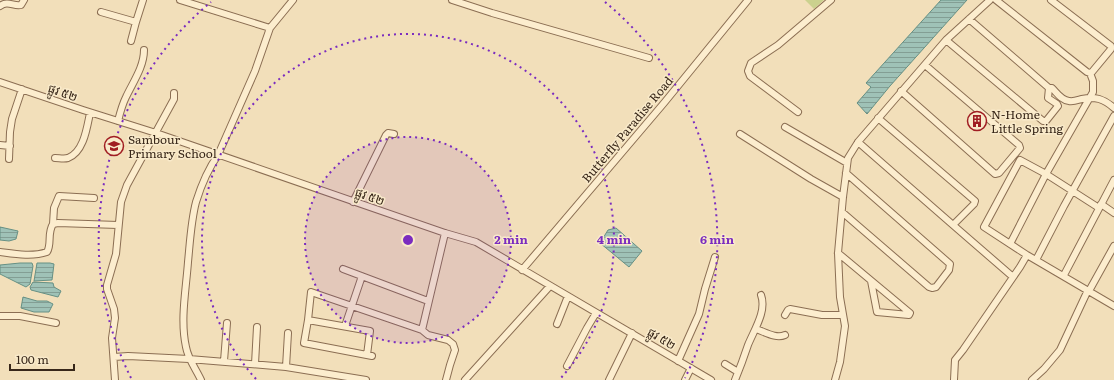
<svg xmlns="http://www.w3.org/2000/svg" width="1114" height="380" font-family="Literata,'Noto Sans Khmer',serif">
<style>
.green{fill:#cbd18e}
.water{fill:url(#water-rules);stroke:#669084}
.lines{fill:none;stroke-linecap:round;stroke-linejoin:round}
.minor-casing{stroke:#8b6e53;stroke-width:8}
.minor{stroke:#fcedce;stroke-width:6}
.ring{fill:none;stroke:#7b2cbf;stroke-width:2;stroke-dasharray:2 4}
.labels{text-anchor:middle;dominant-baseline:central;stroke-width:3;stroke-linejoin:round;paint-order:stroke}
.street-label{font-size:12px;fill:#382719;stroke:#f9eaca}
.poi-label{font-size:12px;fill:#382719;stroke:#f9eaca;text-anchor:start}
.centre{fill:#7b2cbf;stroke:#f9eaca;stroke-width:2}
.ring-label{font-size:12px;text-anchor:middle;font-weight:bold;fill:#7b2cbf;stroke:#f9eaca;stroke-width:3;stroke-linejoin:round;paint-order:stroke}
</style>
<defs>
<pattern id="water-rules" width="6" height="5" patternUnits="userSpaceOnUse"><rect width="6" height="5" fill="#9fc2b7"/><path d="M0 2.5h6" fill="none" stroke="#839e94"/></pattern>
</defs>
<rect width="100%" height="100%" fill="#f2dfba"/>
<!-- green -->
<path class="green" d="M805,0H824L814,9Z"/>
<!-- water -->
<path class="water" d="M941,0H967L890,86L867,114L857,103L871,87L866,83Z
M0,227L18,231L16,239L9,241L0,240Z
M616,228L642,251L629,267L600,243L608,230Z
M20,263H32L33,266L30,284L26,287L0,274V265Z
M37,263H50L54,264L52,280L34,281Z
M33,282L53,283L54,287L61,291L58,297L31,290L30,287Z
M23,297L37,301H47L53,304L49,312H34L21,308Z"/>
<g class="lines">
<!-- minor casing -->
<g class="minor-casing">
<path id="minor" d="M180,0L270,28
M452,0L492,13L649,58
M996,0L1087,72L1090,73L1092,72L1111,49V46L1051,0
M0,6C8,0 14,7 21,5L24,0
M101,12L136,22
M946,40L1043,121H1046L1058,106L1057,104L1048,98L1049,88L969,19
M131,41L136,22L143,0
M0,82L83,110L156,133L445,233L476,242L711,380
M1049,88H1052C1057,93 1061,100 1069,101C1073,102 1078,100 1082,99C1095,96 1104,99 1114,108
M901,91L995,174L999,173L1020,148L1019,145L925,65
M798,112L750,76L748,71L751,63L778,45L831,0
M118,121C120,113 122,105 126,97C133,82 144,67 144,50
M785,127L847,163
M740,134L811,179L843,197
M858,142L953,225L974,204L975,201L878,118
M0,145L10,146
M55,158C59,158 64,159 68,158C84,152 87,127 90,113
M9,159L10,132L12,119L22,89
M353,202L386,135L388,133L394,134
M1101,204L1114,213
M1099,208L1046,174L1020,160L984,227L1027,255L1114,306
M842,212L929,287L932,288L936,287L949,270L950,264L846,173
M53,224L54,208L59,196L94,198
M953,225L1013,277
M445,233L422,330L428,335L448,340L453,344L455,350L450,365L446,380
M1010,244L1046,174L1093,92V81L1090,73
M0,252C15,254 32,257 47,252C52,244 47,233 53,224L58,223L118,225
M838,253L910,313L909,315L877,312L871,281
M1036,260L1064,206L1114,116
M343,269L428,301
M522,270L664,103L748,0
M1064,275L1114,180
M1089,291L1114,246
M785,315L788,310L790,309L822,315H843
M0,316H20L56,323
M308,320L311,292L422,330
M557,324L568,296
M345,326L362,276
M756,329C765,332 776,339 785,335
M367,355L370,331L308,320L304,343L372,356
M114,357L128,356L189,359L286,367L366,380
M224,361L227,323
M678,361L699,314L705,289L715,257
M255,364L257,327
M725,364L738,372
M567,366L587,328L596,313
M286,367L288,333
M115,380L112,338L115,318L114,309L107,289V285L116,254L121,202L127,185L174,99V93
M201,380C196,369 188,359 186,347C180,320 186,290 188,262C190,242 191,221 196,202C201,186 208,169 218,155L255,71L270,28L293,0
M465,380L550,286
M609,380L632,333
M685,380L691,368
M735,380C740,368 744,357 748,345C754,330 767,311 761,295
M835,380L840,362L845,326L840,297L838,253L843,197L848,158L858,142L946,40L990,0
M954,380L955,360L963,350L1020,267L1027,255
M1032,380L1044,369L1060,350L1088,290"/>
</g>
<!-- minor -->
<use href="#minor" class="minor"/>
</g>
<!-- distance rings -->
<circle cx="408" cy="240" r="103" fill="#7b2cbf" fill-opacity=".12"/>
<g class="ring">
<circle cx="408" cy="240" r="103"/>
<path d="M256 379A206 206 0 1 1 560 379"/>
<path d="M131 378A309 309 0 0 1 211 2M605 2A309 309 0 0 1 685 378"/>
</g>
<!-- icons -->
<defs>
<g id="building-ring" transform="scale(1)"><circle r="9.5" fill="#f9eaca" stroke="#a01d22" stroke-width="1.5"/><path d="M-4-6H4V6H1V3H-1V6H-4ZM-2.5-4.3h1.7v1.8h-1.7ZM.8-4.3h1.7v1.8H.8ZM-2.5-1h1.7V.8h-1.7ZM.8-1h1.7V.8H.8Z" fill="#a01d22"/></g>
<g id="school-ring" transform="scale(1)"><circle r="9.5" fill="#f9eaca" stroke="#a01d22" stroke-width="1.5"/><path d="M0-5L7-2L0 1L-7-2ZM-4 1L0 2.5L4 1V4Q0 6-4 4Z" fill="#a01d22"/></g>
</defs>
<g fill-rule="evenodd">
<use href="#building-ring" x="977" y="121"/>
<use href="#school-ring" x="114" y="146"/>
</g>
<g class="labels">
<!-- street labels -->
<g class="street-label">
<text transform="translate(63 92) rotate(19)">ផ្លូវ ៥២</text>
<text transform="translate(627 129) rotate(-50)">Butterfly Paradise Road</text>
<text transform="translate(370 196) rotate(19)">ផ្លូវ ៥២</text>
<text transform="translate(662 338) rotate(31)">ផ្លូវ ៥២</text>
</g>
<!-- poi labels -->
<g class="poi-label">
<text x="991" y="114">N-Home<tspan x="991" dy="14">Little Spring</tspan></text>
<text x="128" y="139">Sambour<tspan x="128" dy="14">Primary School</tspan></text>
</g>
</g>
<circle cx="408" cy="240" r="6" class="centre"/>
<g class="ring-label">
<text x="511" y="244">2 min</text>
<text x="614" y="244">4 min</text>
<text x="717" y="244">6 min</text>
</g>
<!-- scale -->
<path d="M10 364v6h64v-6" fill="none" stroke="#382719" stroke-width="2"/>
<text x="16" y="364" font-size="12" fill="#382719" stroke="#f9eaca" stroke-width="3" paint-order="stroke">100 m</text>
</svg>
